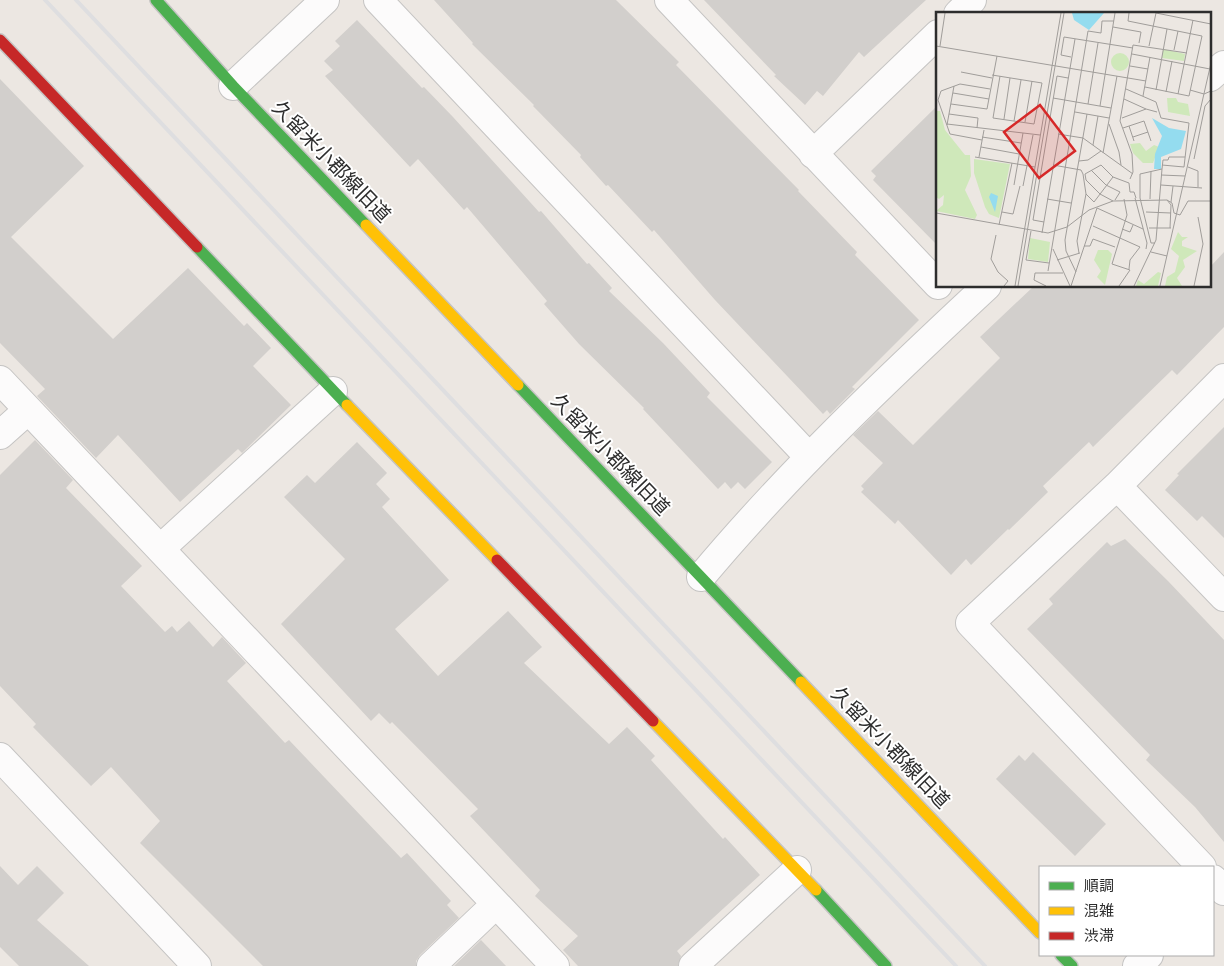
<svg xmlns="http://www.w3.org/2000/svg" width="1224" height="966" font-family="'Alegreya Sans','Noto Sans JP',sans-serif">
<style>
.building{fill:#d2cfcc}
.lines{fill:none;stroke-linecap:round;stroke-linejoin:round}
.street-casing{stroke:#c5c4c3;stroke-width:30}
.fast-casing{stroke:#c5c4c3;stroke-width:14}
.slow-casing{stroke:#c5c4c3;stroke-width:14}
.jam-casing{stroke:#c5c4c3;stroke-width:14}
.street{stroke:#fcfbfb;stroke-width:28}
.fast{stroke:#4caf50;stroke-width:11}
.slow{stroke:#ffc107;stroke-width:11}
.jam{stroke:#c62828;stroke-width:11}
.rail{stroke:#dedee0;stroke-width:4}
.labels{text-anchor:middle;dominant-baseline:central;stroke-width:4;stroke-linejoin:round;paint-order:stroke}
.street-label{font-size:20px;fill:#2d2d2d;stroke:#fff}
.inset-road{fill:none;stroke:#a09d9a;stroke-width:1}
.view{fill:#d62828;fill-opacity:0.15;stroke:#d62828;stroke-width:2.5}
.inset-edge{fill:none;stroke:#2d2d2d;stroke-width:2.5}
</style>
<rect width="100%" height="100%" fill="#ece7e2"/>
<!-- building -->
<path class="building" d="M434,0H616L679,62L676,65L799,190L798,191L857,252L855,255L919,320L852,387L855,389L830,414L827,410L823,414L715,300L654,230L652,232L608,185L606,186L580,157L581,155L533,106L534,105L472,44L473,43Z
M704,0H926L864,57L859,52L823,96L817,91L805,105L774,76L776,75Z
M357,20L422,88L424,87L453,117L539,212L541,211L587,264L589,263L612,288L609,291L663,343L710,393L707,397L772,462L745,489L738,482L731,489L725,482L718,489L643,409L644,408L579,344L544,304L547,301L467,207L464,210L418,159L410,167L325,76L333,70L324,61L340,46L335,41Z
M0,79L84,166L11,237L113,339L188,268L244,326L247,323L271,348L253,366L291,405L242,453L238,449L180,502L118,435L96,458L37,396L45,389L0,343Z
M938,105V246L873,180L876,176L871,171Z
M1224,252V327L1177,375L1172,370L1093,447L1089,442L1043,486L1048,492L1009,530L1008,529L971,565L966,559L951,575L898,520L895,524L861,492L864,489L861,486L883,463L853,435L878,411L913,445L1000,358L980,337L1034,286H1210V267Z
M1224,427V538L1202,516L1197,521L1165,490L1179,475L1177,474Z
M35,440L73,480L66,488L142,566L121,586L165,632L172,626L177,632L189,621L213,647L222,637L246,663L227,681L285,743L289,740L401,858L407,853L451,901L447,905L459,918L420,955L416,961V966H263L140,843L160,821L111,767L91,786L33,727L36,724L0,686V475Z
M357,442L387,473L376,484L390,499L382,507L449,580L395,629L438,676L508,611L542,647L524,663L609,744L627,727L655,756L651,760L723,839L725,837L760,875L677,951L681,956L678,966H578L563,950L578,936L535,896L540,890L470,816L478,809L392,722L390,724L379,713L371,721L281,624L345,559L284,497L307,475L315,483Z
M1125,539L1168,581L1224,640V842L1195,807L1146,760L1150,755L1027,629L1053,604L1049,599L1107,542L1111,546Z
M1033,752L1106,824L1075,856L996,779L1019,755L1025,761Z
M0,866L18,885L37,866L64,893L37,920L89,966H19L0,947Z
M481,940L506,966H454Z"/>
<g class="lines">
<!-- street casing -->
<g class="street-casing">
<path id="street" d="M378,0L809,457
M669,0L938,285
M958,14L972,0
M1210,77L1224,65
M233,86L325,0
M813,154L938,34
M0,380L555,966
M0,435L28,410
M1117,486L1224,597
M160,549L333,391
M701,577C788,473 887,379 987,286
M0,757L197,966
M1202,867L970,623L1117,486L1224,378
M1213,879L1224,891
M431,966L496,904
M693,966L797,870
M1137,966L1149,955"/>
</g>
<!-- fast casing -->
<g class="fast-casing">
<path id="fast" d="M156,0L233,86L366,225
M197,247L347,405
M518,385L801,682
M816,890L886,966
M1061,955L1072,966"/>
</g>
<!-- slow casing -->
<g class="slow-casing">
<path id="slow" d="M366,225L518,385
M347,405L497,560
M801,682L1040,933
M653,721L816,890"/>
</g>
<!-- jam casing -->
<g class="jam-casing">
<path id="jam" d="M0,40L197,247
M497,560L653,721"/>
</g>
<!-- street -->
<use href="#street" class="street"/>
<!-- fast -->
<use href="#fast" class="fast"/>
<!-- slow -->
<use href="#slow" class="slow"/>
<!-- jam -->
<use href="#jam" class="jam"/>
<!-- rail -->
<path class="rail" d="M45,0L956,966
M76,0L985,966"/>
</g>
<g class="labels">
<!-- street labels -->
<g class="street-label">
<text transform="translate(331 162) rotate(46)">久留米小郡線旧道</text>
<text transform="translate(610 455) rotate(46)">久留米小郡線旧道</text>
<text transform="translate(890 748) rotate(46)">久留米小郡線旧道</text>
</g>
</g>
<!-- overview -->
<g transform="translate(936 12)">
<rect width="275" height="275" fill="#ece7e2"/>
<path d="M227,37L249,42L248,49L226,46ZM175 50a9 9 0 1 1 18 0a9 9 0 1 1-18 0ZM231,86H240L242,90L252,92L254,104L232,100ZM0,99H4L9,118L29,143H34L35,164L29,178L41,203L39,207L0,199L7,193L8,183L3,187L0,185ZM204,131L210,139L218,133L223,135L217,151H207L197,141L194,132ZM38,147L74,152L63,206L53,202L49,195L38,161ZM242,220L246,225H252L246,229V234L261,239L247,248L249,255L241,266L246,274H229L231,265L239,260L243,244L235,237ZM94,226L114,230L112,250L92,247ZM162,238H172L176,242L169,273L161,265L165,259L158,248ZM222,260L225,261L222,274H200L202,268L208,272Z" fill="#cfe8ba"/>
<path d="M136,1H168L153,18L138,8ZM216,106L233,116L250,119L245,137L225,145V157H218L219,142L226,124ZM55,181L62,184L59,200L53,185Z" fill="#94dcef"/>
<path class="inset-road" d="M193,1L192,9L266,24L253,84L209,75M220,1L275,12M177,15L205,20L203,31M0,34L210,69M4,34L9,1M213,34L220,1M238,38L242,19M196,42L274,57M135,45L125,43L128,25L197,36M194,54L212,57M25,60L56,66M56,63L106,71L98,112L57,106L64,64M190,77L220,90L225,106L253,111L248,155L226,153M220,78L231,17M254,78L268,82L275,79M230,80L236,49M17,81L53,87M242,82L257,8M207,84L214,45M117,86L175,96M188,87L210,97M15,92L51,97L61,44M152,92L162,31M164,94L179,1M139,100L173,106M13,102L42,106L41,116M186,106L210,97L221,100M68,107L74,66M78,109L85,68M89,110L96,69M11,112L104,123M173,112L183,140L185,153M11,113L18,74M193,114L198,129M187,116L208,109L215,129M122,122L147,126L197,162M46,125L85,131M197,125L212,120M46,128L14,122L2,88L5,79L24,72L54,77M157,133L162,104M45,135L83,142M167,141L181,64M39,145L99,155M43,145L48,118M258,147L269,94L275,87M143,149L152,148L165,139M117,153L145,158L147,162L150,182L141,229L143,241M252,155L262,159V175M155,158L170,173L184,180L179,188M225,163L249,164M177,165L165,153L149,162L150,168L164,182L177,189M194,167L197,160L196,142L184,109L197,33L251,41M78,173L87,121M225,173L266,176M87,174L97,123M150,182L158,190L177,165L193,171L194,180H198L200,186M199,186L211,231L210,237M111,187L135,191M214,187L215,159M231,188L235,193L234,216M235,190L237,174M66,200L77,202L84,174M210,200L235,201M0,201L112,221L131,215L153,198L177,189L231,188L236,191L238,201L244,203L252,189H275M108,210L97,208L121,64L132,66M63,213L76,151M157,214L204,235L194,248L193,257M213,216H235M186,217L194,220L197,213M95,219L90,248L113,251M106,221L139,27M60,223L55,247L62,260L72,269L68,274M219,231H215L204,186V162L226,157L227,148H232L233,145H249M148,234H154L157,227L179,235M117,237L134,274M215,240L231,244M121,248L144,241M112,259L152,19L165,21L166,9H178M140,260L130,239L129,228L151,102M79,274L125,1M82,274L128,1M110,274L98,268L99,261H127M135,274L161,196L207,217M183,274L194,258L176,252L191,203L188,187M198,274L220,228L226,157M224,274L275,51M258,274L267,232L262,205"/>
<path class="view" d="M104,93L139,139L103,166L68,120Z"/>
<rect width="275" height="275" class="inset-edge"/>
</g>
<!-- legend -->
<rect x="1039" y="866" width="175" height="90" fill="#ffffff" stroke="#ababab"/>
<rect x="1049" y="882" width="25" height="8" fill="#4caf50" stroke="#ababab"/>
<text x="1084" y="891" font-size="15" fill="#2d2d2d">順調</text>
<rect x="1049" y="907" width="25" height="8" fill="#ffc107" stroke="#ababab"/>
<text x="1084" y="916" font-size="15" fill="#2d2d2d">混雑</text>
<rect x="1049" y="932" width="25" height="8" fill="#c62828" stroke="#ababab"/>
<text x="1084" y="941" font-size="15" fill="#2d2d2d">渋滞</text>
</svg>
